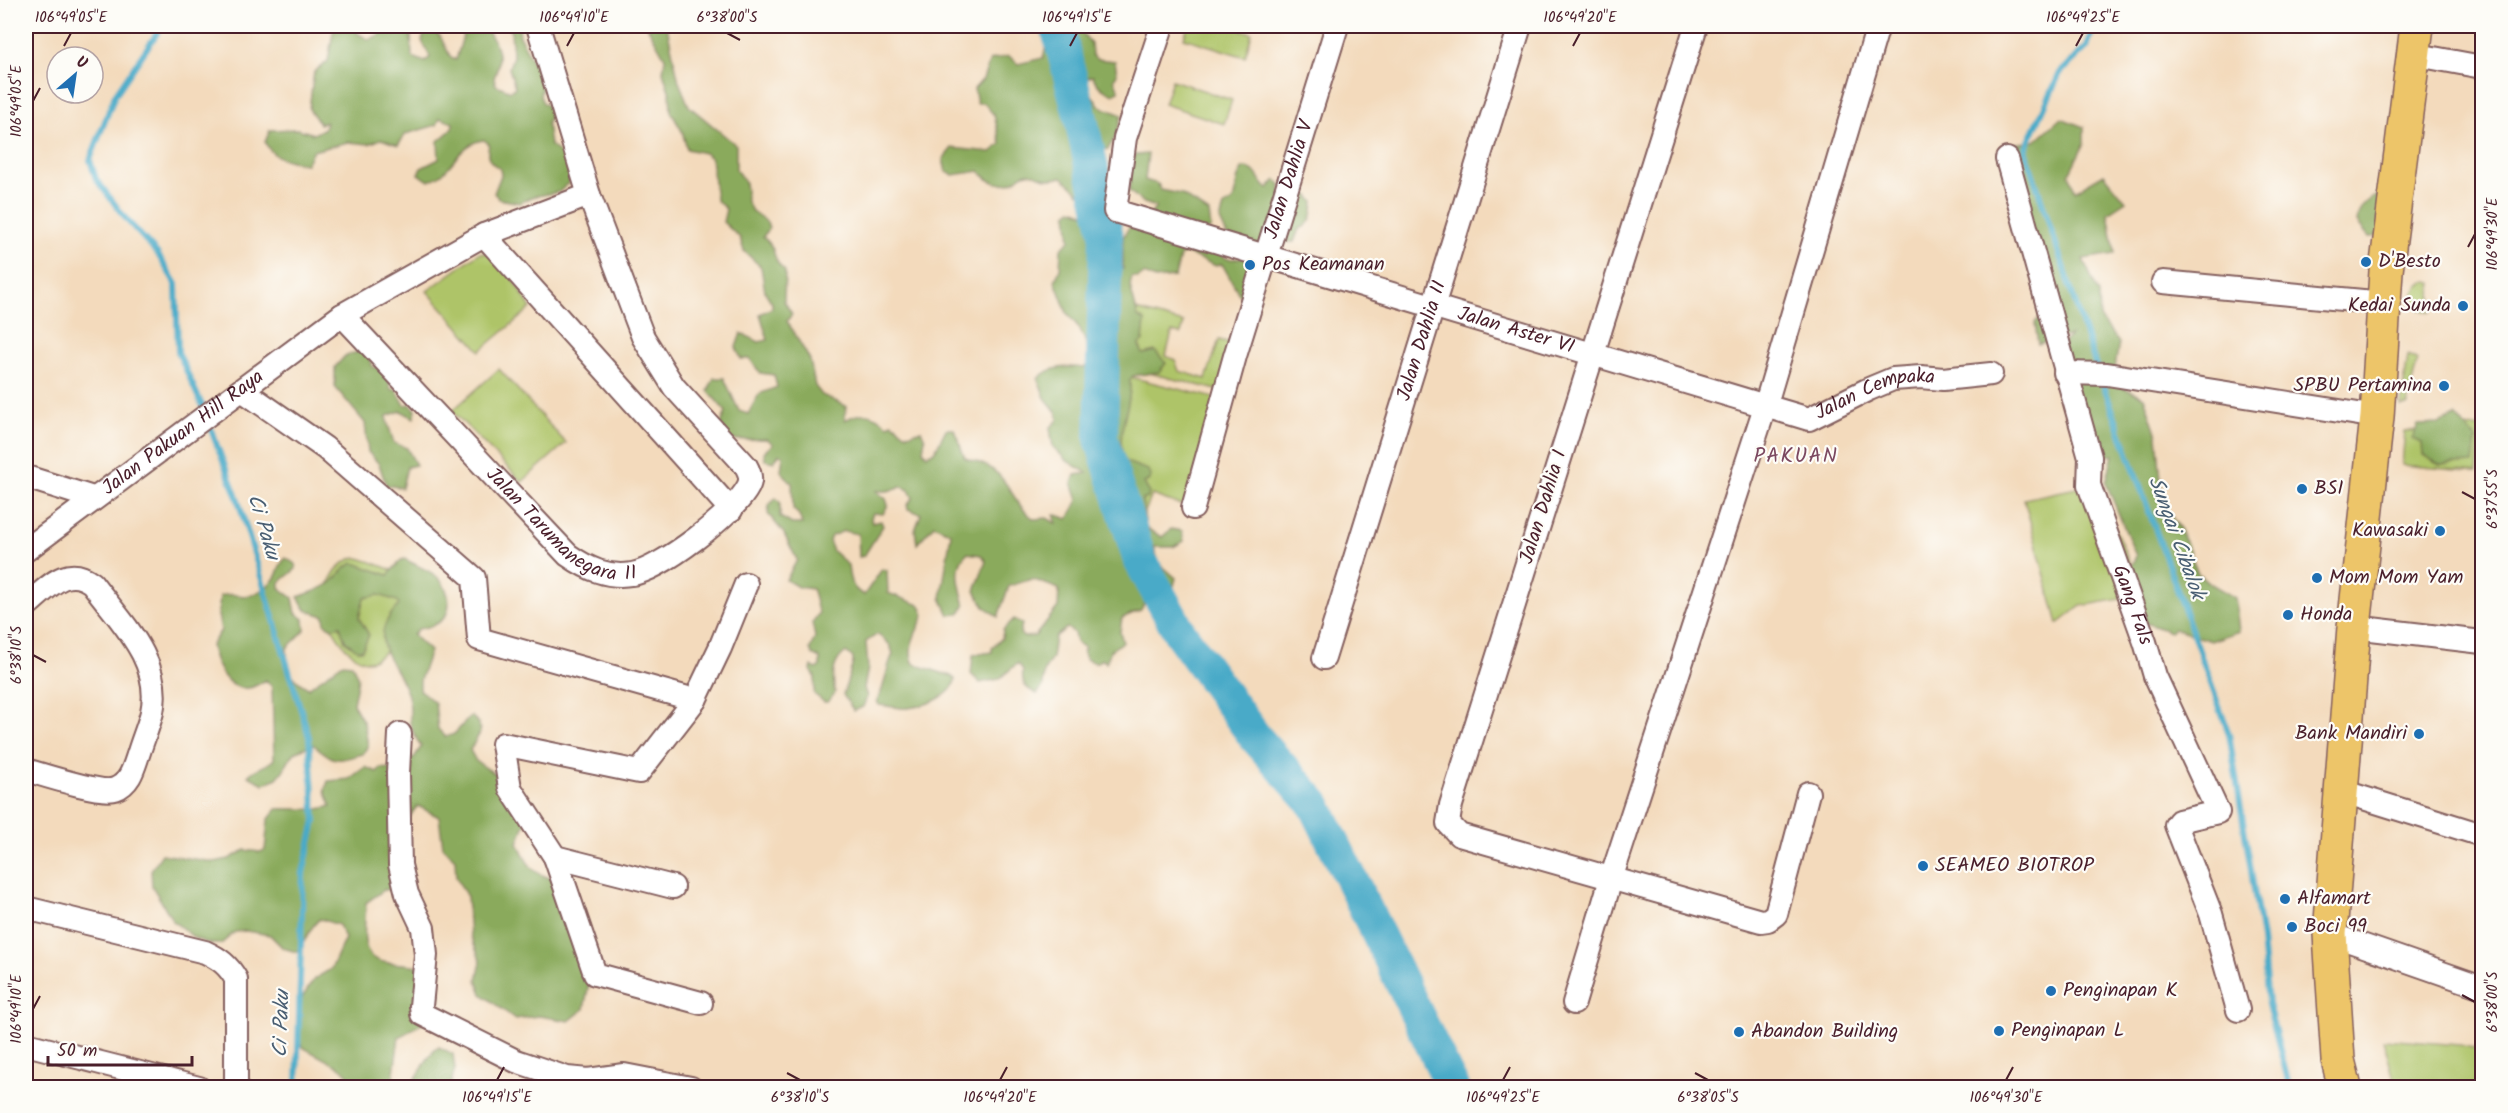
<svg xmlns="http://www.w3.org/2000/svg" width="2508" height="1113" font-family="Kalam,sans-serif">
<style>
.green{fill:#aec468;stroke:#7c724a;stroke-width:1.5}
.forest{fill:#8aaa5c;stroke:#6a6444;stroke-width:1.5}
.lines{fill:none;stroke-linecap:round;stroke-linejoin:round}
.stream{stroke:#48aac8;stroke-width:6}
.river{stroke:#48aac8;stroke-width:34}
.minor-casing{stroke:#85605e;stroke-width:26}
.trunk-casing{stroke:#85605e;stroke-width:36}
.minor{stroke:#fff;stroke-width:22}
.trunk{stroke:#edc569;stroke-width:33}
.ticks{fill:none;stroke:#4a1f2b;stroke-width:2}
.poi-dot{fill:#1f6fb2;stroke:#fdfcf7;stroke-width:2}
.labels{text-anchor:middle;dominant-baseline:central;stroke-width:4.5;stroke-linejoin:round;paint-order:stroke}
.street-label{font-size:20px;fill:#4a1f2b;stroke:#fdfcf7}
.poi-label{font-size:20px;fill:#4a1f2b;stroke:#fdfcf7;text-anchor:start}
.neighbourhood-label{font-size:21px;letter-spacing:1.5px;fill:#7c4961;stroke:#fdfcf7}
.water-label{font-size:21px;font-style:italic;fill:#495e72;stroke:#fdfcf7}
.neatline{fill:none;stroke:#4a1f2b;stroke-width:2}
.ticks-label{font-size:15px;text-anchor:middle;fill:#4a1f2b}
</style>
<rect width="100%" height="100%" fill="#fdfcf7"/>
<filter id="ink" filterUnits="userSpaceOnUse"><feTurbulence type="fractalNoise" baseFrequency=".0167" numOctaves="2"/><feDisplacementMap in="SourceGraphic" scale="12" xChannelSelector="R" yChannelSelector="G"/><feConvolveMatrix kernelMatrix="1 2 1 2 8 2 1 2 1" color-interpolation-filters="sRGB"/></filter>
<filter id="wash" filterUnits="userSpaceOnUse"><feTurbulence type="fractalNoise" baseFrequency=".008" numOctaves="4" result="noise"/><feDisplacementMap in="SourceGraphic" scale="24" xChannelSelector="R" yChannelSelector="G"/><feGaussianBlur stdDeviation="1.35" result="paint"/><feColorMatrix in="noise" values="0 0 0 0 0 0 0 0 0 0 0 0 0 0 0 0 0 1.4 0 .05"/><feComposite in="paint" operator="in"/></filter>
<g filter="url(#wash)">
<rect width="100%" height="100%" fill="#f3dabc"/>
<!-- green -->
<path class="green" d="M1188,26H1229L1252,33L1245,57L1184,38Z
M1172,80L1232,100L1224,124L1164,104Z
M479,253H491L502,262L531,308L480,351L427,291Z
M2428,282L2433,283L2431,312L2420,310L2412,300C2415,290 2416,284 2428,282Z
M1136,310L1184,323L1181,334L1172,332L1166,356L1175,360L1179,371L1206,379L1219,340L1232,343L1221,391L1133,369Z
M2408,355L2418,360L2408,397L2409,405L2401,406Z
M499,369L566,443L522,482L452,411Z
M1122,375L1219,399L1189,508L1152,495L1136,534L1115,462Z
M2482,427L2477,472L2402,465L2405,431Z
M2095,484L2144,595L2081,606L2058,624L2024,499Z
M355,557C382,564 406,577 432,587C416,610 400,644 375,659C356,670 329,629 326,613C322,590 332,565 355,557Z
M2383,1039L2460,1045L2482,1050V1087H2396Z"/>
<!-- forest -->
<path class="forest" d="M338,26H357V33L369,40L392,28L406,29L411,35L412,57L425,62L430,57L422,41L426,28L440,36L450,56L456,60L465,29L464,26H484C497,42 503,58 494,78L496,85L511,91L515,87L509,68L513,56L511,32L507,26H519L520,37L543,82L540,96L543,103L554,110L547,123L550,145C567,158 571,163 569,183L559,192L532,197L520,203L499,199L494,193L501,175L500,169C488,161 486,158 489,144L484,140C464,142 455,162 442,174C438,177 433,179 429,181L418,174L421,168L439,159L438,141L452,129L453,123L440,118L437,125L406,134L398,145L381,139L369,144L348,142L313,151L306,164C288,160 273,160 265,142L270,130L298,129L314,134L325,128L326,122L320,124L309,109L314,72L328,61L333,32Z
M647,26L667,27L679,82L689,106L736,145V170L745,182L747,202L752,211L767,222L769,228L763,237C779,249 770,259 785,271L784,301L792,314L787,321L810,360L815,386L822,395L846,406L845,420C864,410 872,412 888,425L892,423C908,432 900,438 921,430L925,439L923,450L927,455L935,451L946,429H954L965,458C977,461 990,466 999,475C1013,490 1016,506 1034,519L1047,518L1057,524L1054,514L1068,519L1078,500L1072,483L1075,475L1087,473L1067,461L1053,447L1050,428L1058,420L1057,413L1045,398L1038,379C1049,366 1068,366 1084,368L1093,359L1080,329L1067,313L1055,281L1060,269L1061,248L1070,240L1067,214L1071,209C1088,211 1096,223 1112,226L1119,248V265L1123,269V237L1130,226L1154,238L1155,227L1148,218L1156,207L1144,203L1129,191L1132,160L1135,155L1148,154L1145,180L1158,184L1161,190L1181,194L1209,213L1211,228L1195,238C1200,241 1208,244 1213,247C1227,258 1223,262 1242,257L1248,260L1253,275L1249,301L1239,294L1222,264L1216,266L1186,253L1180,256L1175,277L1155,279L1144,274L1138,278L1132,277L1130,286L1138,317L1145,321L1143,341L1139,345L1143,354L1155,351L1166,363L1159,372L1133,376L1130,380C1133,407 1112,436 1126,462L1148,470L1151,475L1150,480L1144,483L1149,492L1148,498L1142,500L1146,528L1162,537L1171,529L1182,531L1184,541L1173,547H1154L1159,563L1176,578L1173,589L1175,594L1147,587L1141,568L1131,560L1126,549L1125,563L1141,576L1145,602L1141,610L1122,618L1120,632L1123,642L1111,650L1106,663L1103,659L1095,663L1086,659L1083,651L1085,648L1076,642L1074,633L1067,628L1055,637L1052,658L1044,671L1043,686L1037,694C1025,688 1021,684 1023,670L1018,663L999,679L980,683L971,674L973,655L992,652V648L1002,638L1003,630L1014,619L1022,624L1020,633L1023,637L1035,636L1058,607L1059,589L1032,579L1009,586L998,617L984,606L975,591L986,561L981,555L967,553C952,567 961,589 965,606L959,614L949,615L941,598L951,533L934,525L917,544L915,530L921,514L908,509L907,505L913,498L909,490L901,486C892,491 884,493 875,490L886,499L888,505L883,514L873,513L871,518L872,523L881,521L883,526L864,556L859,557L858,534L844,531L831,536L829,541L833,551L848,565C849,578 851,589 864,595L882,569L887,570L888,593L920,605L924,615C918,630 905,648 914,664L951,676L955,679C954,697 924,706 908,708C899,709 888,706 879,705L877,701C886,685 885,670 893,654L890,645L878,634L866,642L868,668L864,688L867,697L863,707L854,711L843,695L853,663V658L846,652C832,662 832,677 835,693L828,702H824L814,694L815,677L811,670L812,666L816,669L820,666V658L812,654L810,649L815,637L812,623L819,613C815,605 815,594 812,589L798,587L786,580L797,560L783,532L768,514L769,505L776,498L780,502V517L792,524H802L799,515L793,509L792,483L781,471L783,455L779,454L774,462L765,460L764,452L773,444L767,439L729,440L721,424L726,412L708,391L714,378H724L739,411L748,414L759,394L777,387L774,375L760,373L750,359H741L736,347L741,333L759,342L768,340L760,314L772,308V303L765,292L761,267L744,251L740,238L723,222L726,209L716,200L711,158L704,153L687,149L682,131L671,112L670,94L663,72L665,58Z
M1035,26H1076L1091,43L1092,55L1096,59L1115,61L1117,74L1114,79L1119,91L1113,94C1104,91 1096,86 1093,76L1086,78L1085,84L1099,106L1122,115L1115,138L1108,149L1093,152L1092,158L1108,185L1102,188L1092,186L1091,198L1084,197L1062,177C1045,182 1045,176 1030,173C1022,172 1020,178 1014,181C1001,187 987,182 980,171L953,175L946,172L943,159L952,148L991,152L1001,144L994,115L984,103H977L974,89L983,79L990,60L1009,56L1018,64L1043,58L1049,34L1046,27Z
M2061,118L2084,127V144L2069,174L2075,191L2104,174L2126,201L2108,213L2115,254L2083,259L2099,294L2100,318L2119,343L2115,367L2120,386L2144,397L2157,435L2163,505L2181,530L2198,573L2208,582L2235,598L2239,631L2211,641L2174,629L2170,632L2135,619L2125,581L2136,556L2106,483L2113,455L2090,457L2074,420L2057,392L2089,369L2051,358L2070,335L2038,344L2035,323L2057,296L2053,273L2027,259L2018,246L2022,209L2008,179L2013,144L2035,141Z
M1243,168C1258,167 1257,181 1268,189L1276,180L1281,184L1282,210L1298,191H1305L1314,202C1313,214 1312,225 1299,229L1294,242H1282L1266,249L1230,242L1220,220L1224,206C1245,197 1229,186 1243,168Z
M2376,196L2387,202L2383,236L2369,237L2357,222C2359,208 2364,203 2376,196Z
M360,351L368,354L373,367L386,370L391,390L396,389L405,405L410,404L416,410L414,418L401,411L387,416V421L394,443L407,448L416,465L407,467L402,488L386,485L379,464L368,452L365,423L335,387V367L345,356Z
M2455,416L2476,439L2473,463L2440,465L2423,455L2422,443L2412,439L2418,425L2439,424Z
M286,558L295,564L296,569L280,582V588L293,598L296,613L304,619L305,630L287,648C287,669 290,678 308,688L343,663L352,664L358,678L353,704L364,723L368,745L363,754C335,761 337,764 314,745C286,751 293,761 278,777C275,780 268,782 264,784L248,776C255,767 266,768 274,759L272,687L266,680C261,683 254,687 249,688C225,691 215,663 211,646L221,630L218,615L220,596C230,592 237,596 247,596C256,595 270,585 275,578C280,570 277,566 286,558Z
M405,559C415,565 426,569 435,575C447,584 454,605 444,618C437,626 427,627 418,629L413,635L430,651L420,680V690L435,703L438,729L446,737L454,734L471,716L479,723L480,733L470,750L476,761L504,780L527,818L518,843C529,870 536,877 565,881L590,978L584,1009L569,1021L539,1016L515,1019L482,994L477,980L481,962L470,935L467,897L456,877L455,859L443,847L439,817L418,806C399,823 403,859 401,883L394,889L384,890L366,903C366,917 360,947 372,957C384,966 404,962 417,966C444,974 447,1003 426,1020C418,1026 408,1032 399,1037L392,1087H360L341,1068L304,1048L298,1040L300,1001L314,979L331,969L345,938L339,925L320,919C309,926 307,943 296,952L283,948L270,935L246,931L235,932L221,944H211L196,939L173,921L152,886L151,870L162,854L214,862L229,859L245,850L260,852L265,850L268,820L277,809C295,808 315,812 331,806L325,790L328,781L349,779L365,767L377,772L380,768L390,769L409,757L414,758L421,747C417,739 410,729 410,721C410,711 411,703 407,693C396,661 363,641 399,605L397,601L379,595L364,598L359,618L369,635L362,650H357L345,641L340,626L332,628L325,624L324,616L306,610L298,597C309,593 324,589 333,581C343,573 338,570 354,563L388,575L401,560Z
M439,1047L453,1054L455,1069L450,1087H407C422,1077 424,1056 439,1047Z"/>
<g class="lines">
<!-- stream -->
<path class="stream" d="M162,26L115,95L90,160L96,179L126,219L157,253L176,284L178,352L205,412
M2094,26L2087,47L2060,73L2025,150L2097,369
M2101,378L2229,734L2262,939L2268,1004L2290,1088
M208,422L238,500L309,737L315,821L303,873L297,1088"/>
<!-- river -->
<path class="river" d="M1057,26L1080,115L1106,233L1101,439L1140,560L1180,633L1255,737L1315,805L1453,1088"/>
</g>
</g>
<g filter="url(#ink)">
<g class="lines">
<!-- minor casing -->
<g class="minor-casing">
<g id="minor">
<path id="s1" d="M1162,26L1125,138L1115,211L1809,419L1869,389L1893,379L1921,377L1943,379L1991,374"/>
<path d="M1696,26L1451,805L1448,823L1459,835L1761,921L1768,920L1776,914L1808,793"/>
<path d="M2412,54L2482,67"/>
<path id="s2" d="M2007,159L2090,457L2089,485L2145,642L2155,676L2218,812L2179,821L2176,825L2211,914L2238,1010"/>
<path d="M484,235L731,510"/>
<path d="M2163,282L2384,303"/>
<path id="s3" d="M342,315L568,555C588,569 608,578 632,574C660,570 735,513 748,487C752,480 750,473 746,466L674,387L643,337L589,195L538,26"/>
<path d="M2065,373L2107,374L2377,417"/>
<path d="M242,390L325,448L474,578L479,639L695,700L720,648L746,584"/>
<path d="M26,477L93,498"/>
<path id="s4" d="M1193,508L1235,356L1337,26"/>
<path id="s5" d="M26,550L342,315L484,235L589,195"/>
<path d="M26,606C47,589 66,563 92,583C120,621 163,661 152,712C149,725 143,739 139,752C134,766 131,783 115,789C102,794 43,775 26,770"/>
<path d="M2354,627L2482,642"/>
<path id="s6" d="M1324,658L1520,26"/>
<path d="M695,700L639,772L503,744L510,788L555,857L595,974L701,1003"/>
<path d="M400,734L398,773L400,865L407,894L423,928L426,955L421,1006L422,1014L516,1061L567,1078L588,1080L624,1075L691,1088"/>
<path d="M2341,791L2482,835"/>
<path d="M555,857L673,887"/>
<path d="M26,908L205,952C220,959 228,965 236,979V1088"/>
<path d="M2330,934L2482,987"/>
<path d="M1574,1003L1611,879L1765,407L1878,26"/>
<path d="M26,1044L199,1088"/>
</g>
</g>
<!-- trunk casing -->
<g class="trunk-casing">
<path id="trunk" d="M2345,1088L2338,1060L2330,934L2354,627L2377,417L2386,271L2417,26"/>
</g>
<!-- minor -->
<use href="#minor" class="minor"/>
<!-- trunk -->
<use href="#trunk" class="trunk"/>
</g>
</g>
<!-- ticks -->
<path class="ticks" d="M727,33L740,40M64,46L71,33M567,46L574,33M1070,46L1077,33M1573,46L1580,33M2076,46L2083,33M33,101L40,88M2468,247L2475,234M2462,492L2475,499M33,655L46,662M2462,995L2475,1002M33,1009L40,996M787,1073L800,1080M1695,1073L1708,1080M497,1080L504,1067M1000,1080L1007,1067M1503,1080L1510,1067M2006,1080L2013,1067"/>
<!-- markers -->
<g class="poi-dot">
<circle cx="2366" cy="262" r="6"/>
<circle cx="1250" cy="265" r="6"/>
<circle cx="2463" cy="306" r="6"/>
<circle cx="2444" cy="386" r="6"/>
<circle cx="2302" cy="489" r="6"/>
<circle cx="2440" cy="531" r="6"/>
<circle cx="2317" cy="578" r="6"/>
<circle cx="2288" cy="615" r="6"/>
<circle cx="2419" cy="734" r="6"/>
<circle cx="1923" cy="866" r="6"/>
<circle cx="2285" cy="899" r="6"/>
<circle cx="2292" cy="927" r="6"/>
<circle cx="2051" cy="991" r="6"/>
<circle cx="1999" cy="1031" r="6"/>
<circle cx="1739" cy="1032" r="6"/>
</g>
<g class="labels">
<!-- street labels -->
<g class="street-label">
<text stroke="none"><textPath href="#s4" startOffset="342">Jalan Dahlia V</textPath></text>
<text stroke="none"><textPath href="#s1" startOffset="610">Jalan Aster VI</textPath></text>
<text stroke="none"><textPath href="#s6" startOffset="332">Jalan Dahlia II</textPath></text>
<text stroke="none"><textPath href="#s1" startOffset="988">Jalan Cempaka</textPath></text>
<text stroke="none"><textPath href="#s5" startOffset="196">Jalan Pakuan Hill Raya</textPath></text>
<text transform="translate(1544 507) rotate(-73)">Jalan Dahlia I</text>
<text stroke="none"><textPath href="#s3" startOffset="309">Jalan Tarumanegara II</textPath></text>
<text stroke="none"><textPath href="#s2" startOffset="465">Gang Fals</textPath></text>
</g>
<!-- poi labels -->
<g class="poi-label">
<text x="2378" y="262">D'Besto</text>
<text x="1262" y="265">Pos Keamanan</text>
<text x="2451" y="306" text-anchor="end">Kedai Sunda</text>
<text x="2432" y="386" text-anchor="end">SPBU Pertamina</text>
<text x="2314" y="489">BSI</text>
<text x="2428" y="531" text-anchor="end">Kawasaki</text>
<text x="2329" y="578">Mom Mom Yam</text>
<text x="2300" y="615">Honda</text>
<text x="2407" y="734" text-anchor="end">Bank Mandiri</text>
<text x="1935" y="866">SEAMEO BIOTROP</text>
<text x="2297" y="899">Alfamart</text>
<text x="2304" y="927">Boci 99</text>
<text x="2063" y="991">Penginapan K</text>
<text x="2011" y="1031">Penginapan L</text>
<text x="1751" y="1032">Abandon Building</text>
</g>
<!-- neighbourhood labels -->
<g class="neighbourhood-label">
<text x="1796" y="456">PAKUAN</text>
</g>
<!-- water labels -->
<g class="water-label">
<text transform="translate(263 527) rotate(73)">Ci Paku</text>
<text transform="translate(2176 538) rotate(70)">Sungai Cibalok</text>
<text transform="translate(282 1024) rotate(-88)">Ci Paku</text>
</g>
</g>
<!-- margin -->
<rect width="2508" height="1113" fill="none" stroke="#fdfcf7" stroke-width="66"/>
<!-- north arrow -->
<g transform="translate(75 75) rotate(29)"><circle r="28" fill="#fdfcf7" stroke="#b5a4a5" stroke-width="1.5"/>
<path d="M0-4.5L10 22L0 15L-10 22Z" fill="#1f6fb2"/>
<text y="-9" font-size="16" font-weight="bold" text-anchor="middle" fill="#4a1f2b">U</text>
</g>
<!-- scale -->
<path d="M48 1056v9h144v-9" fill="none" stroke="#4a1f2b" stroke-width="3"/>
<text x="57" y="1056" font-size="18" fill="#4a1f2b" stroke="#fdfcf7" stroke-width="4.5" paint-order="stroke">50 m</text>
<rect x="33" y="33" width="2442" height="1047" class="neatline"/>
<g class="ticks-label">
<text x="71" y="22">106°49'05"E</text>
<text x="574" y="22">106°49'10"E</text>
<text x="727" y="22">6°38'00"S</text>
<text x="1077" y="22">106°49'15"E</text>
<text x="1580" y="22">106°49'20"E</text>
<text x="2083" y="22">106°49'25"E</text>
<text transform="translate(16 101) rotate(-90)" y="5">106°49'05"E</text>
<text transform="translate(2492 234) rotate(-90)" y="5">106°49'30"E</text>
<text transform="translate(2492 499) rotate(-90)" y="5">6°37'55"S</text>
<text transform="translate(16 655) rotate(-90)" y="5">6°38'10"S</text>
<text transform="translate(2492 1002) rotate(-90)" y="5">6°38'00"S</text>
<text transform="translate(16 1009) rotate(-90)" y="5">106°49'10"E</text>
<text x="497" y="1102">106°49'15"E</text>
<text x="800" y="1102">6°38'10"S</text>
<text x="1000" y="1102">106°49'20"E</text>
<text x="1503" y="1102">106°49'25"E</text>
<text x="1708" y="1102">6°38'05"S</text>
<text x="2006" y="1102">106°49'30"E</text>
</g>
</svg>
